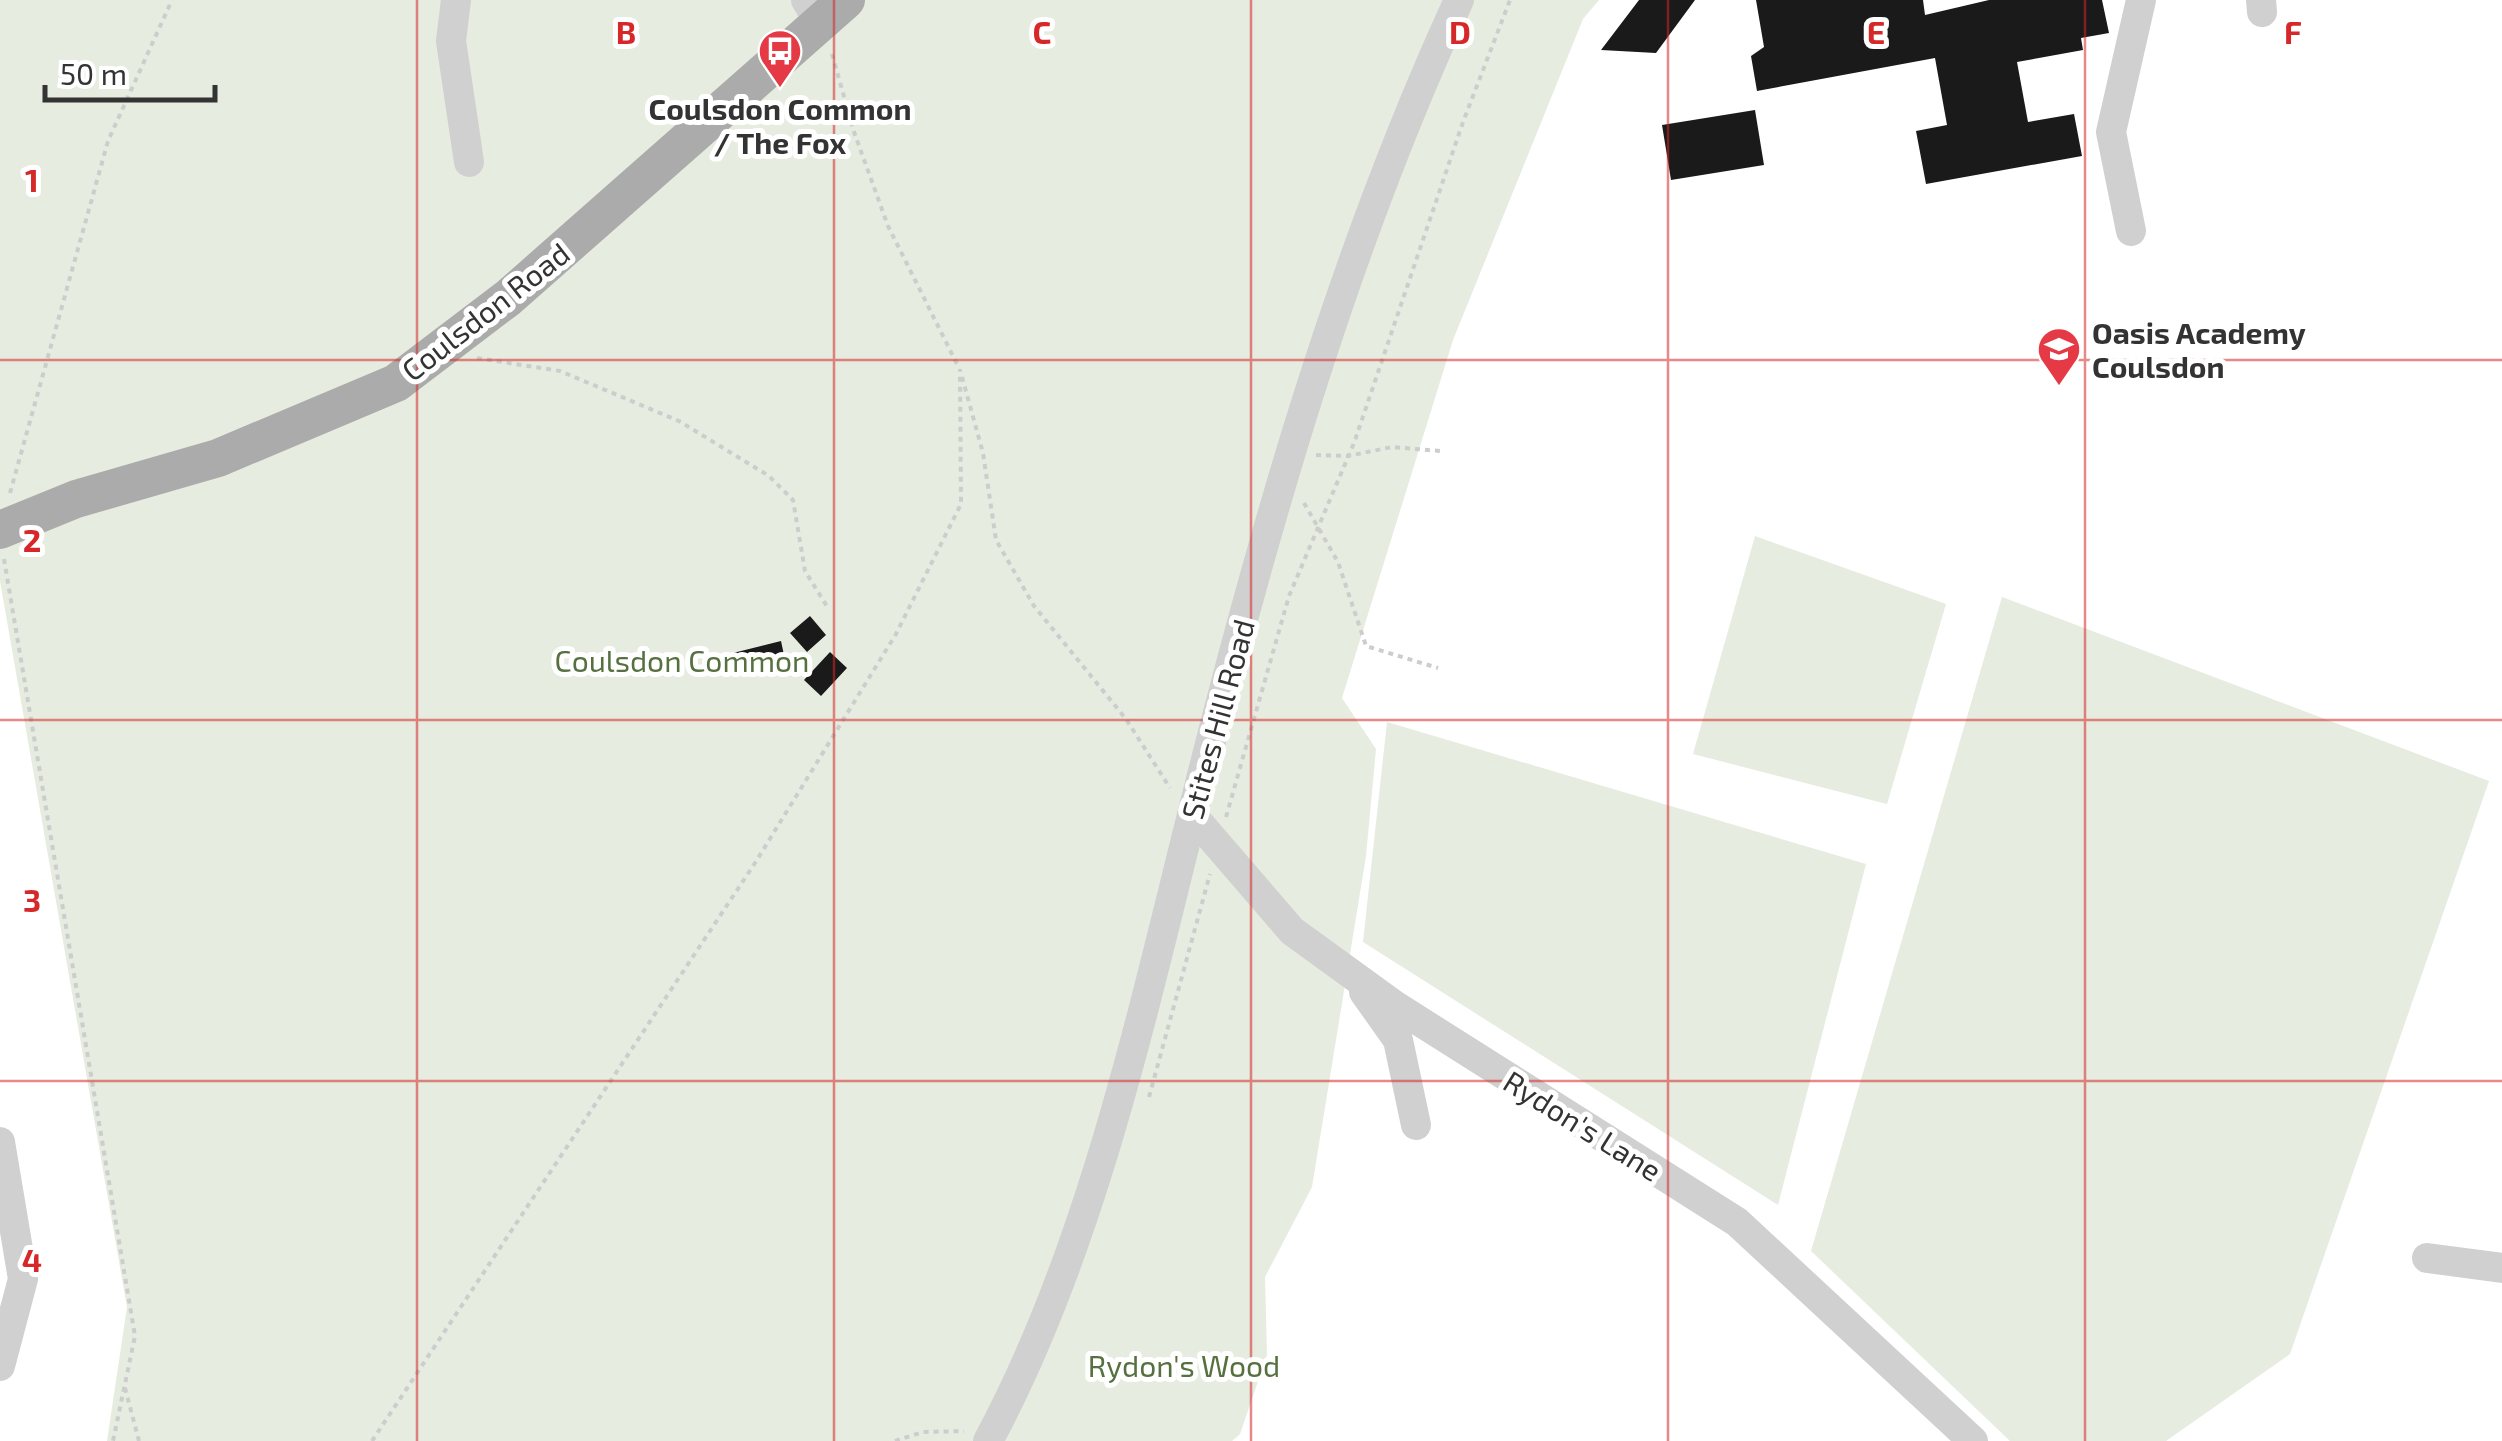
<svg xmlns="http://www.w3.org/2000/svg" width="2502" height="1441" font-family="'Exo 2',sans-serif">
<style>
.green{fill:#e6ecdf}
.building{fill:#1a1a1a}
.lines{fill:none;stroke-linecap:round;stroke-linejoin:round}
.path{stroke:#cdcdcd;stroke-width:4;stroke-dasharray:5 5;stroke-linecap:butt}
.minor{stroke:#d0d0d0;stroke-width:30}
.major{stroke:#ababab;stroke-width:38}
.grid{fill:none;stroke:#d62828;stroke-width:2.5;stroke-opacity:0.55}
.labels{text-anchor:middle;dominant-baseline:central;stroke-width:10;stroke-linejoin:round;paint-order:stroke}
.poi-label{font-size:30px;font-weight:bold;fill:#333;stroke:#fff}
.street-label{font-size:30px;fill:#333;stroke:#fff}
.park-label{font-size:30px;fill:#56703f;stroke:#fff}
.grid-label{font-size:32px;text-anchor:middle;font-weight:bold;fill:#d62828;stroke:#fff;stroke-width:10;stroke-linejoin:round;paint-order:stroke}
</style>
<rect width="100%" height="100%" fill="#fff"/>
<!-- green -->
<path class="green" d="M0,0H1599L1583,19L1453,340L1342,698L1376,749L1366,856L1312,1187L1265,1277L1267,1355L1240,1434L1232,1441H107L127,1307L0,581Z
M1755,536L1946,604L1887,804L1693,754Z
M2002,597L2489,781L2290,1354L2166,1441H2010L1811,1251Z
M1387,722L1866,864L1778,1205L1363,942Z"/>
<!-- building -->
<path class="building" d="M1639,0H1695L1656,53L1601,50Z
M1756,0H1923L1925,15L1989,0H2102L2109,33L2081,38L2083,50L2017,62L2028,122L2074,114L2082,156L1926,184L1916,131L1947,125L1935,58L1757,91L1751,56L1764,47Z
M1755,110L1764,165L1671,180L1662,125Z
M810,616L826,635L807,652L790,633Z
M781,641L784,655L725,669L721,656Z
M830,652L847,668L821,696L804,680Z"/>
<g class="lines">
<!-- path -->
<path class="path" d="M832,54L854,132L888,226L959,368
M477,358L560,371L679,421L769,476L793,500L805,571L828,608
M962,377L983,453L996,540L1034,606L1126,719L1170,788
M1316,455L1348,456L1392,447L1440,451
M10,493L108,141L172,0
M1304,503L1338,562L1366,646L1438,668
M4,559L135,1336L113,1441
M1226,817L1289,596L1354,443L1463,122L1510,0
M1149,1097L1210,874
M125,1388L139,1441
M372,1441L755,863L896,634L961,504L960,369
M895,1441L923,1432L964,1431"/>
<!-- minor -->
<path class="minor" d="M456,0L451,41L469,162
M806,0L820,23
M2261,0L2262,12
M2131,231L2111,132L2141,0
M1192,815L1292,931L1394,1005L1737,1222L1973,1441
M1364,992L1398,1040L1416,1125
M0,1142L23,1279L0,1366
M2427,1258L2502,1268
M988,1441C1090,1252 1141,1019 1193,811C1262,535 1340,259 1459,0"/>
<!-- major -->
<path class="major" d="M0,530L76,499L218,458L396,383L508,298L846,0"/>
</g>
<!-- grid -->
<path class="grid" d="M417,0V1441M834,0V1441M1251,0V1441M1668,0V1441M2085,0V1441M0,360H2502M0,720H2502M0,1081H2502"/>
<!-- icons -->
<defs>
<g id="bus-pin" transform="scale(2.25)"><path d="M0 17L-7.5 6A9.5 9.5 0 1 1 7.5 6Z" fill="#e63946" stroke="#fff"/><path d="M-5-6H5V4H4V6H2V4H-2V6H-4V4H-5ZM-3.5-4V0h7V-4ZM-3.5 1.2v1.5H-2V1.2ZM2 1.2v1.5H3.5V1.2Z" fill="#fff"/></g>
<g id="school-pin" transform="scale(2.25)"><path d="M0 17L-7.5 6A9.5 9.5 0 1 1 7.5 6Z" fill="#e63946" stroke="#fff"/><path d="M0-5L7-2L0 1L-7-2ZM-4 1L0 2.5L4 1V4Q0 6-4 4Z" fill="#fff"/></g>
</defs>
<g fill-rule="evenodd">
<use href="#bus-pin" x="780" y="51"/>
<use href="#school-pin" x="2059" y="349"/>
</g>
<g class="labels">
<!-- poi labels -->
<g class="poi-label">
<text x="780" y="108">Coulsdon Common<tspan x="780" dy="34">/ The Fox</tspan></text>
<text x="2092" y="332" text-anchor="start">Oasis Academy<tspan x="2092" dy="34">Coulsdon</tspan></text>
</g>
<!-- street labels -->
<g class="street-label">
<text transform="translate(485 311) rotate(-38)">Coulsdon Road</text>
<text transform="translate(1217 719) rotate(-75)">Stites Hill Road</text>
<text transform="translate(1583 1125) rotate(32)">Rydon's Lane</text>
</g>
<!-- park labels -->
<g class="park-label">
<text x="682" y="660">Coulsdon Common</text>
<text x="1184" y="1365">Rydon's Wood</text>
</g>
</g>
<g class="grid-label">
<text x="626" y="44">B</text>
<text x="1042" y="44">C</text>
<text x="1460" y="44">D</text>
<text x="1876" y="44">E</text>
<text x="2293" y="44">F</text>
<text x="32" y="192">1</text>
<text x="32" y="552">2</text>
<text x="32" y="912">3</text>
<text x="32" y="1272">4</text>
</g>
<!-- scale -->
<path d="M45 85v15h170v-15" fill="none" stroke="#333333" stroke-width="5"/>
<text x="60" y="85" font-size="30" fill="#333333" stroke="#ffffff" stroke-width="8" paint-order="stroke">50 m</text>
</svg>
